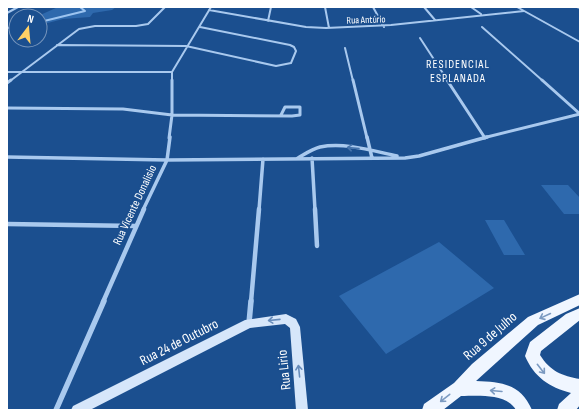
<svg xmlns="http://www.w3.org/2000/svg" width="587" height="417" font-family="'Sofia Sans Condensed',sans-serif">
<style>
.green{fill:#2e69ad}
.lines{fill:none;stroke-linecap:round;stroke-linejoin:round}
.stream{stroke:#9cc4f0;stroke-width:2}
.street-far4{stroke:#a9c9ee;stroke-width:2}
.street-far3{stroke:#a9c9ee;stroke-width:3}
.street-far2{stroke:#a9c9ee;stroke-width:3.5}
.street-far1{stroke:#a9c9ee;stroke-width:4.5}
.street{stroke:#a9c9ee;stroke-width:5.5}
.secondary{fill:#d6e6fa;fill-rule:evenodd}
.primary{fill:#f0f6ff;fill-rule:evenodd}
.oneway{stroke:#4674ac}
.oneway2{stroke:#7b9ac1}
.oneway3{stroke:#668bba}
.labels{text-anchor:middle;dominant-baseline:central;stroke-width:3.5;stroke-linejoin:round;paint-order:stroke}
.far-street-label{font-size:10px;fill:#fff;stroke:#1b4f8f}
.far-quarter-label{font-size:12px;letter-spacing:1px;fill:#fff;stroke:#1b4f8f}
.street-label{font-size:12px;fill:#fff;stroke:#1b4f8f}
.near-street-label{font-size:14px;fill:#fff;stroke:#1b4f8f}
</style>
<rect width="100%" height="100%" fill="#1b4f8f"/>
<!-- green -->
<path class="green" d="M58,7H116L112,10L93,13L90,17L63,19L40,25V16H38Z
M541,185H568L580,198V214H564Z
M485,220H504L525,255H504Z
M439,242L494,288L386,354L339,296Z"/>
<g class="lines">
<!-- stream -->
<path class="stream" d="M40,22L85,11L80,7
M7,28L16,27"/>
<!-- street-far4 -->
<path class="street-far4" d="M325,7L329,28
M373,7L384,27
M424,7L435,20
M471,7L481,14
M517,7L580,42
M577,7L580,8
M209,10L306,27L326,28L391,25L524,11
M7,13L18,7
M268,21L271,7
M482,27L543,81
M420,38L448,81
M57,45L186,46L276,66L291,63L296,51L294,47L290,45L200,27
M345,48L353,81
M7,72H172
M10,81L79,29L95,26H136L148,24L165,7
M172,81V72L211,7"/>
<!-- street-far3 -->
<path class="street-far3" d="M353,80L367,138
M447,80L485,138
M542,80L580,114
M7,83L11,80
M7,108L123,109L172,115L292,116L300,115V107H285L281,115
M169,138L172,115V80
M483,138L580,114"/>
<!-- street-far2 -->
<path class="street-far2" d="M367,137L372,158
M7,157L167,160L405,158L419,156L487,137
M298,158C305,154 312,149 320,147C345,142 373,151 397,156
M312,158L315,210
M143,210L167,160L170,137
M259,210L263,159"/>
<!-- street-far1 -->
<path class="street-far1" d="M315,209L317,246
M7,224L136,226
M103,302L144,209
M251,302L259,209"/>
<!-- street -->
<path class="street" d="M249,323L251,301
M56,410L104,301"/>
<!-- secondary -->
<path class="secondary" d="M286,314L296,319L300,327L308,410H296L290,328L285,324L250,328L90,410H71L73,406L245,320Z"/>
<!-- primary -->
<path class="primary" d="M580,294V305L538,325L476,381C502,382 521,384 532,410H516C506,393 478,396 461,396L443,410H422L424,404L454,383L472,364L528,317Z
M580,308V320L541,351L540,355C550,371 562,376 580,379V405L576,410H557L559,404L571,393C549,387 534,377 525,356L530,342L566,314Z"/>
</g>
<!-- one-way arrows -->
<defs><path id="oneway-shaft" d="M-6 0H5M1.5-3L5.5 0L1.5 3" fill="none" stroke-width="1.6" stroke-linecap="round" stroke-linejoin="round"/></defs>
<use class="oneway" href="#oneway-shaft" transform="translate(353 148) rotate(-174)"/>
<g class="oneway2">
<use href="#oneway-shaft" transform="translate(545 316) rotate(155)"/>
<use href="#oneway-shaft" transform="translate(541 369) rotate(52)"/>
<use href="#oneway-shaft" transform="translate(496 391) rotate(-175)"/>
<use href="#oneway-shaft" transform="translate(445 398) rotate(142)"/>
</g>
<g class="oneway3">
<use href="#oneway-shaft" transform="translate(274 320) rotate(174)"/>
<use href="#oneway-shaft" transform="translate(299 371) rotate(-96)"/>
</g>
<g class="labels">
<!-- far-street labels -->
<g class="far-street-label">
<text transform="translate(366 20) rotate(-2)">Rua Antúrio</text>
</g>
<!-- far-quarter labels -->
<g class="far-quarter-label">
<text x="458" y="64">RESIDENCIAL<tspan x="458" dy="14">ESPLANADA</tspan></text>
</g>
<!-- street labels -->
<g class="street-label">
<text transform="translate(135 205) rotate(-65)">Rua Vicente Donalisio</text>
</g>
<!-- near-street labels -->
<g class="near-street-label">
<text transform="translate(490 336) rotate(-41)">Rua 9 de Julho</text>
<text transform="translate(179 342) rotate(-27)">Rua 24 de Outubro</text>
<text transform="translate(284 370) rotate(-96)">Rua Lirio</text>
</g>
</g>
<!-- border -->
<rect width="587" height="417" fill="none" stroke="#ffffff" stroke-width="16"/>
<!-- north arrow -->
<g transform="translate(28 28) rotate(16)"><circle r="19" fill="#1b4f8f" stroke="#7695bc"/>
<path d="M0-3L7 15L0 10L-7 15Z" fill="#ffd166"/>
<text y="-6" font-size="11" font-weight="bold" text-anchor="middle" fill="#ffffff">N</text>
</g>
</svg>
